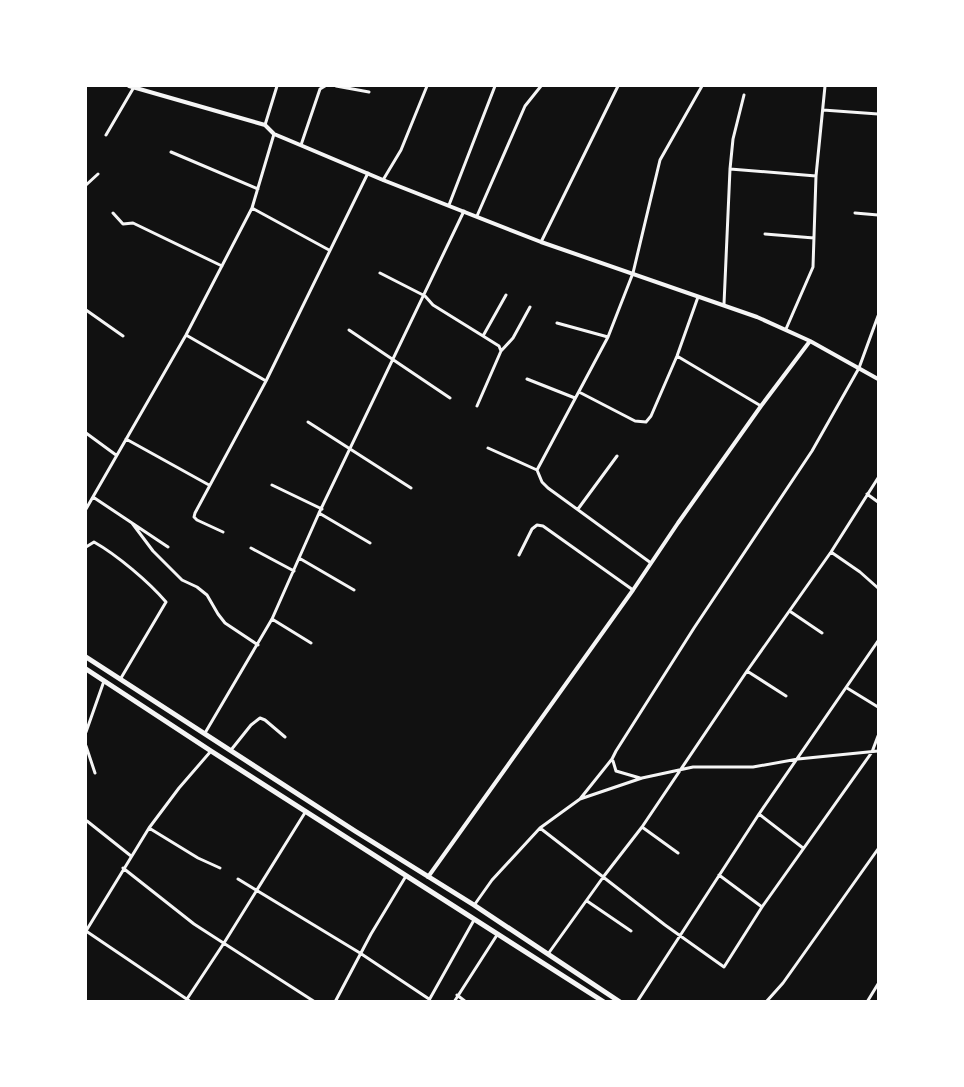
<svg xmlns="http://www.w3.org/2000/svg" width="964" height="1087" font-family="Inter,sans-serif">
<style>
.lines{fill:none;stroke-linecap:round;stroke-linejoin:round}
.minor{stroke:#f5f5f5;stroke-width:3}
.tertiary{stroke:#f5f5f5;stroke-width:4}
.trunk{stroke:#f5f5f5;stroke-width:5}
</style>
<rect width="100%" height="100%" fill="#111"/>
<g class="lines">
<!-- minor -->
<path class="minor" d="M336,86L369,92
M823,110L878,114
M265,125L277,86
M106,135L134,87
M301,145L320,89L325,86
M171,152L258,189
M730,169L816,176
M383,180L401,150L427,86
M86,185L98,174
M449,205L495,86
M252,208L329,250
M113,213L123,224L133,223L222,266
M855,213L878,215
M477,216L525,106L541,86
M765,234L814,238
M541,242L618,86
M380,273L425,296L433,305L483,336L506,295
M724,304L730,169L733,139L744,95
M86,310L123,336
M557,323L608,337
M786,329L813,267L816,176L825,86
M349,330L450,398
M186,335L266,381
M501,351L513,338L530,307
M677,356L761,406
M527,379L575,398
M579,392L635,421L646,422L651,416L677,356L698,297
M477,406L501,351L499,346L483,336
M308,422L411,488
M86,433L116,455
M126,439L209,485
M488,448L537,470
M272,485L322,509
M867,494L878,502
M93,497L168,547
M86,509L186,335L252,208L274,134
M578,509L617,456
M319,513L370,543
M132,523L153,551L182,580L197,587L207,595L218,614L225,623L258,645
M223,532L197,520L194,517L195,513L266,381L368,173
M86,547L94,542C117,555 149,582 166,602L121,678
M251,548L294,571
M831,552L860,572L878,588
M519,555L532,529L537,525L543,526L633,590
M299,558L354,590
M651,563L548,488L542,482L537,470L608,337L633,273L660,160L702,86
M791,612L822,633
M272,619L311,643
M747,671L786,696
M847,688L878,707
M86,732L104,681
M205,733L272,619L319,513L464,211
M86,746L95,773
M231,750L251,725L260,718L265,720L285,737
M613,761L616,771L640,778
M580,799L642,778L693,767H753L798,759L878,751
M759,814L803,848
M87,821L131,856
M642,827L678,853
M149,828L198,858L220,868
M540,828L665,925L724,967L762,907L872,752L878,736
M123,868L194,924L315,1002
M719,875L762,907
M238,879L360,953L429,999
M587,901L631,931
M475,904L492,880L540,828L580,799L612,759L616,751L694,628L812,451L859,368L878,316
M86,931L149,828L179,788L211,751
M86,931L191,1002
M548,954L604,876L642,827L747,671L831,552L878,478
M457,995L466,1002
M185,1002L224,943L306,811
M335,1002L371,934L406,876
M428,1002L474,920
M454,1002L497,935
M637,1002L759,814L878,641
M766,1002L783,983L878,849
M867,1002L878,984"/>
<!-- tertiary -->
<path class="tertiary" d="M129,86L265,125L274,134L286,139L383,180L541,242L757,317L810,341L878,379
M428,877L633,590L678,523L761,406L810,341"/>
<!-- trunk -->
<path class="trunk" d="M86,657L355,831L474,905L620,1002
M86,669L211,751L604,1002"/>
</g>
<!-- border -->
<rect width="964" height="1087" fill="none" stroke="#ffffff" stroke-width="174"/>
</svg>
